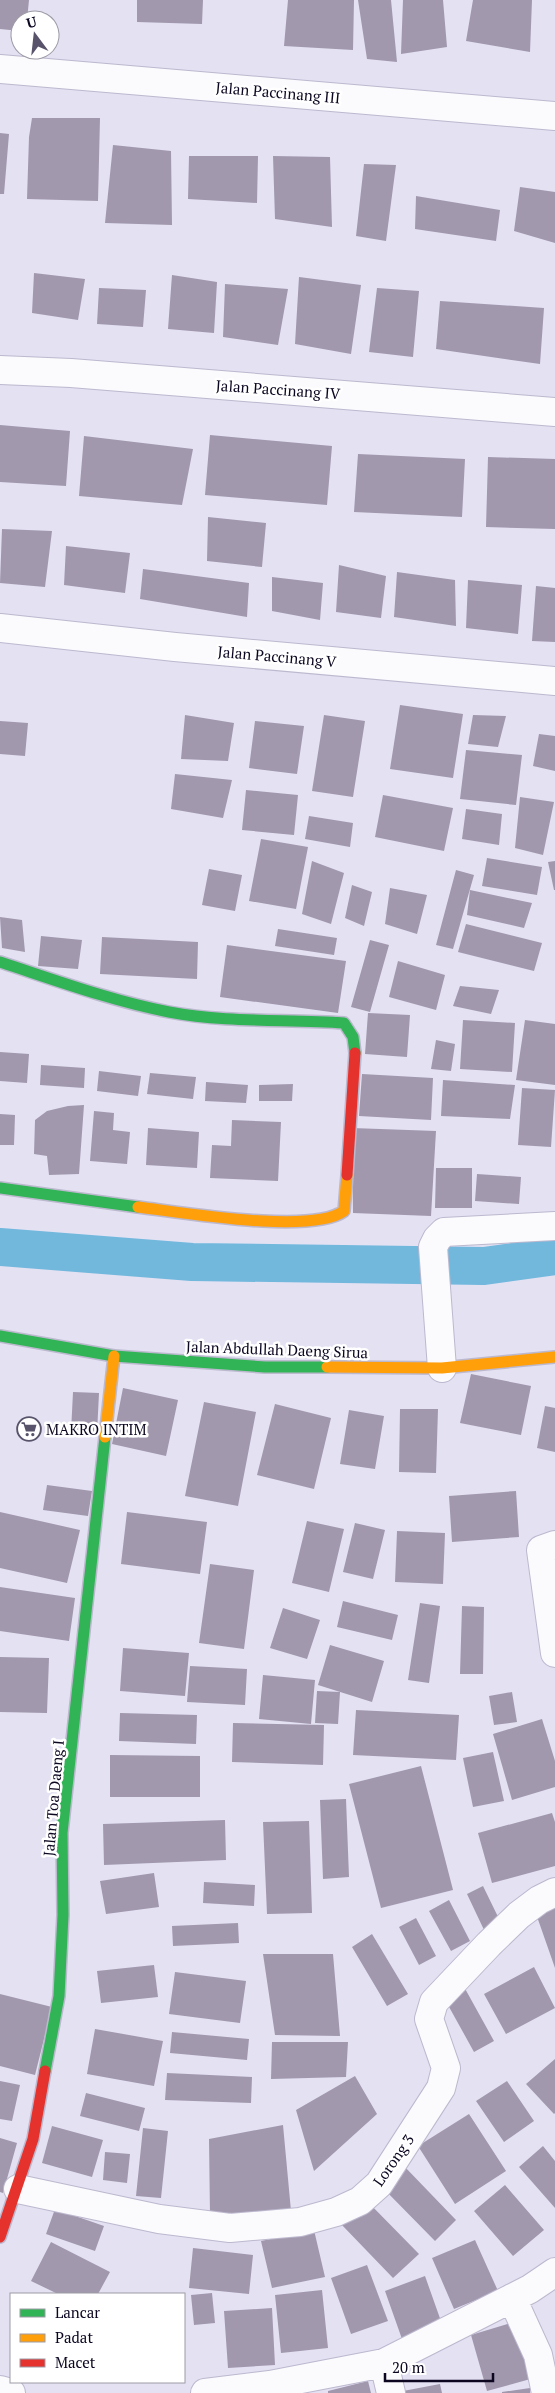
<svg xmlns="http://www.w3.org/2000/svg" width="555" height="2393" font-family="'PT Serif',serif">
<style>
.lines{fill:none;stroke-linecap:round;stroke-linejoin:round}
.canal{stroke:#72b8dd;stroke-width:38}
.building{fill:#a198ad}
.street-casing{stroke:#bcb8ce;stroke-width:30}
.fast-casing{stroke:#bcb8ce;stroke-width:14}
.slow-casing{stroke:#bcb8ce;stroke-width:14}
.jam-casing{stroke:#bcb8ce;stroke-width:14}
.street{stroke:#fbfafd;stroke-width:28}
.fast{stroke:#30b455;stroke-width:11}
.slow{stroke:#ff9f0a;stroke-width:11}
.jam{stroke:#e5322d;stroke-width:11}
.labels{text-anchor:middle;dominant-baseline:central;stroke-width:5;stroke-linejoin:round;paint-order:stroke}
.street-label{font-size:15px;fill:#0c0620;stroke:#fff}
.poi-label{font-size:15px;fill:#0c0620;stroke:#fff;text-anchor:start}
</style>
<rect width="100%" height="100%" fill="#e4e1f3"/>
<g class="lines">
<!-- canal -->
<path class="canal" d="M0,1247L192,1262L484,1266L555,1256"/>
</g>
<!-- building -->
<path class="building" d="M0,0H29L27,20H20V31L0,29Z
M137,0H203L202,24L137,22Z
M288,0H354L353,50L284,46Z
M358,0H391L397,62L367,59Z
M403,0H443L447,47L401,54Z
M473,0H532L530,52L466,41Z
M32,118H100L98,201L27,199L29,137Z
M0,133L9,134L4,194H0Z
M113,145L171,151L172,225L105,223Z
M189,156H258L257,203L188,199Z
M273,156L330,157L332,227L275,219Z
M364,164L396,165L386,241L356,236Z
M520,187L555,192V243L514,231Z
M416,196L500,210L496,241L415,229Z
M34,273L85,279L78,320L32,313Z
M172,275L217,282L214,333L168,329Z
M299,277L361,285L351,354L295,344Z
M225,284L288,289L278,345L223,337Z
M99,288L146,290L143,327L97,324Z
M377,288L419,291L413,357L369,352Z
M440,301L544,308L540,364L436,349Z
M0,425L70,431L66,486L0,482Z
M210,435L332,446L327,505L205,495Z
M84,436L193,449L182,505L79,496Z
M358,454L465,459L462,517L354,512Z
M488,457L555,459V529L486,527Z
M208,517L266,523L262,567L207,561Z
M2,529L52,531L45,587L0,583Z
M66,546L130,553L125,593L64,585Z
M339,565L386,576L381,618L336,612Z
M143,569L249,583L247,617L140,599Z
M397,572L455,580L456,626L394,617Z
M272,577L323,583L320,620L272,611Z
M468,580L522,585L518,634L466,628Z
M536,586L555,588V642L532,641Z
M400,705L463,714L453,778L390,769Z
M185,715L234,723L228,761L181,759Z
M324,715L365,721L353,797L312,791Z
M473,715L506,716L498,747L468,744Z
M0,721L28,723L25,756L0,754Z
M255,721L304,726L297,774L249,768Z
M539,734L555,736V771L533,766Z
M466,750L522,755L516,805L460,799Z
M175,774L232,780L223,818L171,809Z
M246,790L298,795L294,835L242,830Z
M383,795L453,808L444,851L375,837Z
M520,797L554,802L543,855L515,848Z
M466,809L502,814L499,845L462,839Z
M309,816L353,823L350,847L305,839Z
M261,839L308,847L296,909L249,901Z
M487,858L542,867L537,895L482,886Z
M312,861L344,873L331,924L302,914Z
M555,861V890H554L548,862Z
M209,869L242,875L235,911L202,905Z
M456,870L474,875L453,949L436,945Z
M352,885L372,892L364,926L345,918Z
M390,888L427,895L417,934L385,924Z
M470,890L532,903L524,928L467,915Z
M0,917L22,920L25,952L2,948Z
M466,924L542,943L534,971L458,952Z
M278,929L337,938L334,955L275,946Z
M41,936L82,940L78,969L38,966Z
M102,937L198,942L197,979L100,974Z
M370,940L389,945L370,1012L351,1007Z
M227,945L346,961L338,1013L220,997Z
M398,961L445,975L436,1010L389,997Z
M460,986L499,990L491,1014L453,1006Z
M368,1013L410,1015L407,1057L365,1054Z
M463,1020L515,1023L512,1072L460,1069Z
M525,1020L555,1024V1085L516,1080Z
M436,1040L455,1044L451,1071L431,1069Z
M0,1052L29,1054L27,1083L0,1081Z
M41,1065L85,1068L84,1088L40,1085Z
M99,1071L141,1076L138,1096L97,1091Z
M150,1073L196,1077L193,1099L147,1094Z
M362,1074L433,1078L431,1120L359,1116Z
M443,1080L515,1085L510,1119L441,1116Z
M206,1082L248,1085L246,1103L205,1101Z
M293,1084L292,1101H259V1085Z
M522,1088L555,1090L551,1147L518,1145Z
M84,1105L79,1174L49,1175L47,1156L34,1154L35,1120L47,1111L68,1106Z
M94,1111L114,1113L113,1130L130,1132L127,1164L90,1161Z
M0,1114L15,1115L14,1145H0Z
M232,1120L281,1122L278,1181L210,1178L212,1145L231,1146Z
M148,1128L199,1132L197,1168L146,1165Z
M352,1128L436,1131L431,1216L353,1213Z
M436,1168H472V1208H435Z
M477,1174L521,1177L519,1204L475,1201Z
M471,1374L531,1386L521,1435L460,1423Z
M123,1388L178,1400L166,1456L112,1444Z
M73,1392L99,1393L97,1433L71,1432Z
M204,1402L256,1412L238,1506L185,1496Z
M275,1404L331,1418L314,1489L257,1475Z
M545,1406L555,1408V1452L537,1448Z
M400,1409H438L436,1473L399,1472Z
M349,1410L384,1416L375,1469L340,1464Z
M47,1485L92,1491L88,1516L43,1510Z
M516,1491L519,1537L452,1542L449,1496Z
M0,1512L80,1530L67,1583L0,1568Z
M127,1512L207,1522L200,1574L121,1564Z
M307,1521L344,1529L329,1592L292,1583Z
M355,1523L385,1530L373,1579L343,1572Z
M397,1531L445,1533L443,1584L395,1582Z
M210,1564L254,1570L244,1649L199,1643Z
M0,1587L75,1598L69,1641L0,1631Z
M343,1601L398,1615L392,1640L337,1627Z
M420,1603L440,1606L429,1683L408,1680Z
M462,1606L484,1607L483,1674H460Z
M283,1608L320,1620L307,1659L270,1648Z
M330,1645L384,1661L372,1702L318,1685Z
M123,1648L189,1653L185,1696L120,1691Z
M0,1657L49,1658L47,1713L0,1712Z
M190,1666L247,1669L245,1705L187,1702Z
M263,1675L315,1680L311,1724L259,1719Z
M317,1691L340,1692L338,1724L315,1723Z
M512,1692L517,1722L494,1725L489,1696Z
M356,1710L459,1715L456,1760L353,1755Z
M120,1713L197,1715L196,1744L119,1741Z
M542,1719L555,1761V1787L512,1800L493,1734Z
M233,1723L324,1725L323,1765L232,1762Z
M493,1752L504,1801L473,1807L463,1758Z
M110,1755L200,1756V1797H110Z
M421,1766L453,1890L381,1908L349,1784Z
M346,1799L349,1877L323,1879L320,1800Z
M552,1813L555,1822V1866L492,1883L478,1833Z
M225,1820L226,1860L104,1865L103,1824Z
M309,1821L312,1913L267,1914L263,1822Z
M154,1873L159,1907L106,1914L100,1881Z
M204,1882L255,1885L254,1906L203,1903Z
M483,1886L502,1925L485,1932L467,1894Z
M449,1900L470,1941L451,1951L429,1911Z
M555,1901V1968L534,1908Z
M416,1918L436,1956L419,1965L399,1927Z
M238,1923L239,1943L173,1946L172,1926Z
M372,1934L408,1994L387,2006L352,1947Z
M263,1954H333L340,2036L275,2035Z
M154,1965L158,1997L101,2003L97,1971Z
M534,1967L555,2008L506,2034L484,1994Z
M175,1972L246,1981L240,2023L169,2014Z
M463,1985L494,2041L474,2052L443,1996Z
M0,1994L52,2007L35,2075L0,2066Z
M95,2029L163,2041L154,2086L87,2074Z
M172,2032L249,2039L247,2060L170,2053Z
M272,2042H348L346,2077L271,2079Z
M555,2059V2113L554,2114L526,2084Z
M167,2073L252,2077L251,2103L165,2100Z
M355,2076L377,2114L314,2171L296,2110Z
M0,2081L20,2085L12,2121L0,2119Z
M507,2081L534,2121L504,2142L476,2101Z
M86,2093L145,2108L139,2131L80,2116Z
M469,2114L506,2171L455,2204L418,2146Z
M283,2125L291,2211L210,2216L209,2139Z
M52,2126L103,2140L92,2177L42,2163Z
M143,2128L168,2131L161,2198L136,2196Z
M0,2138L17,2143L3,2193L0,2192Z
M543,2146L555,2161V2208L519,2167Z
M105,2152L130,2154L127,2183L103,2180Z
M403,2165L456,2220L435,2241L381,2186Z
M505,2185L544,2230L513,2256L474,2211Z
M366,2200L419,2254L393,2278L341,2224Z
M55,2209L104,2226L95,2251L46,2234Z
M314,2230L325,2277L272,2288L261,2241Z
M475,2240L498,2291L454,2309L432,2258Z
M51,2242L110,2272L98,2294H58L31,2281Z
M193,2248L253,2255L249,2294L189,2288Z
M367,2265L388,2321L351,2334L331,2278Z
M425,2276L442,2324L402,2339L385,2291Z
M322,2290L328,2348L281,2353L275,2295Z
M212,2293L215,2323L194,2325L191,2295Z
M272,2308L275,2365L228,2368L224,2311Z
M517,2321L534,2378L487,2391L471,2335Z
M368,2381L371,2393H328V2391Z
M440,2384L442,2393H404L403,2391Z
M530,2388V2393H502V2392Z"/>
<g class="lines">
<!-- street casing -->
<g class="street-casing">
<path id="street" d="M0,69L555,116
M0,370L71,373L555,412
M0,628L175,647L555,681
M442,1368L433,1247L437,1239L444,1232L555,1226
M555,1545L541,1550L555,1653
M18,2189L159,2219L230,2228L300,2222L336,2212L360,2201L379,2184L441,2088L446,2068L429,2019L434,2002L489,1944L519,1915L539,1900L555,1892
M512,2298L538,2355L546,2393
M384,2363L391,2393
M0,2390L11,2393
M205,2393L270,2385L384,2363L530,2289L555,2272"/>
</g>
<!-- fast casing -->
<g class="fast-casing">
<path id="fast" d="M0,962C55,980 112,1001 169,1012C227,1023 285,1019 344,1023L353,1037L355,1053
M0,1188L138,1207
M0,1336L114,1356L265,1367H327
M45,2071L59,1996L63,1915L62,1833L105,1437"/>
</g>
<!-- slow casing -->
<g class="slow-casing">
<path id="slow" d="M138,1207C180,1212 311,1235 344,1211L347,1175
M327,1367L442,1368L555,1357
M105,1437L114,1356"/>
</g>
<!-- jam casing -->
<g class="jam-casing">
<path id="jam" d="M347,1175L355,1053
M0,2237L33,2139L45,2071"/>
</g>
<!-- street -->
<use href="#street" class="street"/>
<!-- fast -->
<use href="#fast" class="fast"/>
<!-- slow -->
<use href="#slow" class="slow"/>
<!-- jam -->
<use href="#jam" class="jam"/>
</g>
<!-- icons -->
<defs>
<g id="supermarket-ring" transform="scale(1.25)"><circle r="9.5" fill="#fff" stroke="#58536a" stroke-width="1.5"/><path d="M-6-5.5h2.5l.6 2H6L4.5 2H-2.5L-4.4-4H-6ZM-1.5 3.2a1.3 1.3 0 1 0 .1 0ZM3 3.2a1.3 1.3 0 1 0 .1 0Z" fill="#58536a"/></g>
</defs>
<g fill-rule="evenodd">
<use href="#supermarket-ring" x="29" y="1429"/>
</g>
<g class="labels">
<!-- street labels -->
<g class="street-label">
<text transform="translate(278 92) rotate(5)">Jalan Paccinang III</text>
<text transform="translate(278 389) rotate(4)">Jalan Paccinang IV</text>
<text transform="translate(277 656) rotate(5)">Jalan Paccinang V</text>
<text transform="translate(277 1349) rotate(2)">Jalan Abdullah Daeng Sirua</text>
<text transform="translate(53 1798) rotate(-85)">Jalan Toa Daeng I</text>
<text transform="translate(393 2160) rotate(-55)">Lorong 3</text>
</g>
<!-- poi labels -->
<g class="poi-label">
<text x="46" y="1429">MAKRO INTIM</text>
</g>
</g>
<!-- legend -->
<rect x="10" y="2293" width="175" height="90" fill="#ffffff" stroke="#9e9ba6"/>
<rect x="20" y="2309" width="25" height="8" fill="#30b455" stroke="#9e9ba6"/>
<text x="55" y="2318" font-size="15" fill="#0c0620">Lancar</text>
<rect x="20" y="2334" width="25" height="8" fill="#ff9f0a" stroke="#9e9ba6"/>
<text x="55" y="2343" font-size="15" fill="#0c0620">Padat</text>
<rect x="20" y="2359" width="25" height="8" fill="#e5322d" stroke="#9e9ba6"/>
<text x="55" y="2368" font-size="15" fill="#0c0620">Macet</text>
<!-- north arrow -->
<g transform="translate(35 35) rotate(345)"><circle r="24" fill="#ffffff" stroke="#9e9ba6"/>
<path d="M0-4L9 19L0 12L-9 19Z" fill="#58536a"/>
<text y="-8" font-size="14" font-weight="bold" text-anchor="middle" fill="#0c0620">U</text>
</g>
<!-- scale -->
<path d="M385 2373v8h108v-8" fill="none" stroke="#0c0620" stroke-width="2.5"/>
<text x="392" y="2373" font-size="15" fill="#0c0620" stroke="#ffffff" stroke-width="4" paint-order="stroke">20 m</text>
</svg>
